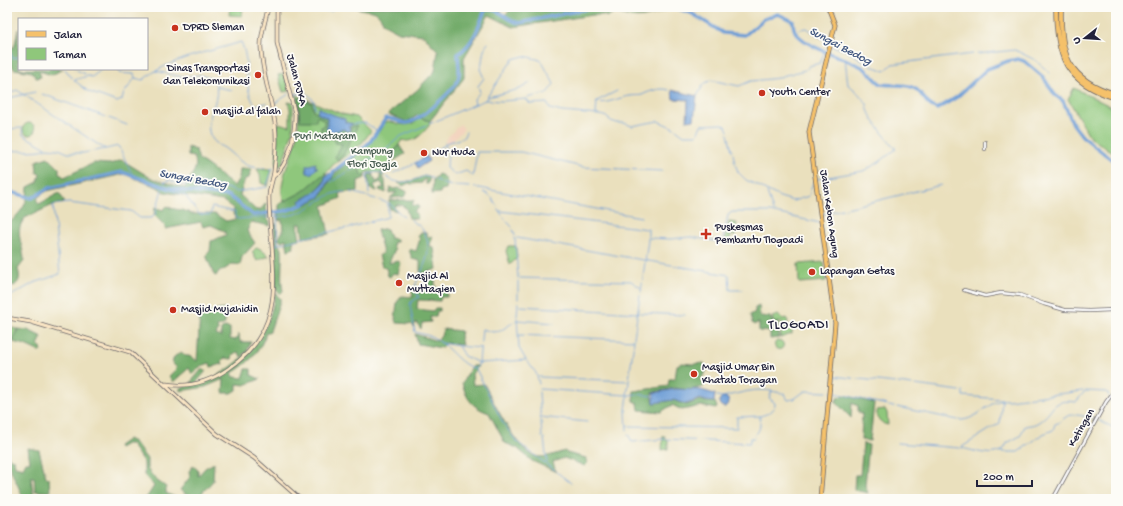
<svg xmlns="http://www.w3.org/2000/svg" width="1123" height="506" font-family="'Gochi Hand',sans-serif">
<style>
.built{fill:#f3d4bf}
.green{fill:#8fc77b;stroke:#58745b}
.forest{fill:#73ac6b;stroke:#4a6753}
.water{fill:#6d9dd6;stroke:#486088}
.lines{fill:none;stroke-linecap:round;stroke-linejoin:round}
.stream{stroke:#6d9dd6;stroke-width:1}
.river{stroke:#6d9dd6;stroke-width:3.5}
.tertiary-casing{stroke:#686468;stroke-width:4}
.secondary-casing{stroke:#686468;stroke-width:4.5}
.primary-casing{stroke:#686468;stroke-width:5}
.trunk-casing{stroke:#686468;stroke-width:5.5}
.tertiary{stroke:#fff;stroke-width:2.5}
.secondary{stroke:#fbe6c4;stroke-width:3}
.primary{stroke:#f5c16b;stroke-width:3.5}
.trunk{stroke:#f5c16b;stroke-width:4}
.poi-dot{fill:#c8321e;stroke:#fdfcf7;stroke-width:1.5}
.labels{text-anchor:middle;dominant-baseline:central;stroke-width:3.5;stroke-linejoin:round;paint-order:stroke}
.poi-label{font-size:11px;fill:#22223b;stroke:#fdfcf7;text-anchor:start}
.street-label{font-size:11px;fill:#22223b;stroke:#fdfcf7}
.park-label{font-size:11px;fill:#485c51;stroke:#fdfcf7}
.water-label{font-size:12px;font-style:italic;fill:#445981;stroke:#fdfcf7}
.quarter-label{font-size:13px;letter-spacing:1px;fill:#22223b;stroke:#fdfcf7}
</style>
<rect width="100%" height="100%" fill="#fdfcf7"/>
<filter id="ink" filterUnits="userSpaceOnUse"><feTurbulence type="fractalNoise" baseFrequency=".025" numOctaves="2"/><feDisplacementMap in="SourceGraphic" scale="8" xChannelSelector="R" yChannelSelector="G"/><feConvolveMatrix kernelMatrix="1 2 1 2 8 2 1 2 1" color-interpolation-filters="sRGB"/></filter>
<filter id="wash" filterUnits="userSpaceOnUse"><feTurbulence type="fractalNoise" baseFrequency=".012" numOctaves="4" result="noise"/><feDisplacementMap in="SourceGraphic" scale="16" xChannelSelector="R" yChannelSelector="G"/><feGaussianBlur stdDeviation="0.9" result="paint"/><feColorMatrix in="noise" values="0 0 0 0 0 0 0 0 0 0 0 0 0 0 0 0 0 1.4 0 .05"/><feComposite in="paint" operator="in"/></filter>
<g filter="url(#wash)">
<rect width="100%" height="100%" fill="#eae0bd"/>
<!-- built -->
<path class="built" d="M460,124L464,129L451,142L446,143L445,140Z"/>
<!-- green -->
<path class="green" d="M230,7H243L242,16L229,15Z
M285,74L290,91L283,92L278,75Z
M1074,88L1116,109V155L1090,137L1068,99Z
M296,95L342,114L357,117L371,131L362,143L345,157L334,164L326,173L302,192L284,202C275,180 297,152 298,130C299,118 297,106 296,95Z
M288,102L293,103V130L282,165L276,167L278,123L290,126V109Z
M420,118L430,121L429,126C421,135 414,144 402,140L392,155L395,160L382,168L383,173L367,172L362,176L354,157L369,144L387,121C399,124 410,129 420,118Z
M23 129a6 6 0 1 1 12 0a6 6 0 1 1-12 0Z
M257,169L272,170L268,186L261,183L260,174Z
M729,222L737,223L735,236L731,235L730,240L725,239Z
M508,246H516L517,258L510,265L506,251Z
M256,248H259L269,256L257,261L252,252Z
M824,262L826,281L799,283L798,264Z
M778,315L783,319L786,318L788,321L787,324L792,326V334L780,338L782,330V322L774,323L772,317Z
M8,327L17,329L12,342L7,341Z
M774.5 345a4.5 4.5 0 1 1 9 0a4.5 4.5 0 1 1-9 0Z
M885,409L887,413L888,425L884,424L877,418V410Z
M663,436H665V440H668V449L662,450Z"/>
<!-- forest -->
<path class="forest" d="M355,7H500L503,16L515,7H670L669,10C658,13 642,20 631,17C621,15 615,11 606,17L604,15H593L513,27L489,15L464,58V78L430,121L420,118L418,115L407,122L388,114L417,90L435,71L438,51L423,35L399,32L384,24C376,5 370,14 355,7Z
M18,29L19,69H63L52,75L39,71L41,77L36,78L32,72L14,69L10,63L7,43L14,48Z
M298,98L312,103L314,111L327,118V134L342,129L346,132L351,131L350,128L356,125L357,127L343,156L338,161L335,157L342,144L335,143V139L326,137L321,134V127L324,126V120L317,116L316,121H300Z
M399,145L405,154L395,160L392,155Z
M188,147L196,150L199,160C208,164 224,179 234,186L239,178L240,169H251L249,178L245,179L240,195L256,210L261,209L266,203L267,219L270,222V226L251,222L247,231L255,243L242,257L240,265L233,264L222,271H219L216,276L214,275L206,255L210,251L211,241L226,235L224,231L211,225L203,227L201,222L165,229V226L154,215L155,207L163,210L167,206C174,211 183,208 191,214H215L226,221L236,219L233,214L234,209L223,201L164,192L157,187L124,174L47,191L38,197L37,202L39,204L59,193L65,202L53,205L25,218C13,232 24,245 24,261L18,269C20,276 21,281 14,286L7,284V226C20,211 27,209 28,187L38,182L40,174L37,173L36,161L48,157L59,168V173L64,177L94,163L110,164L122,160L151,178L185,188C188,177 200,170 194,157L188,156Z
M354,157L362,176L365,175V178L358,181V191L340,193L341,198L323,206L329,234L303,238L301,224H297L300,239L293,240L294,248L288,250L286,239L281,241L278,239L283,231L282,220L279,221L277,212H279V204L302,192L326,172C326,186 312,195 299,201L302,206L322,195L333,175Z
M373,174V177L376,179L375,181L376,182L380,180V174L384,175L382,178L385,180L386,193L379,190L380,188H384L381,182L374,185L377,191L370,189L368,175Z
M438,174C443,175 448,179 447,185L446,189L441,190L440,193L432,194L433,179L436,177Z
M424,176L430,177L428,184H426L425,178L422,183L411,184L409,183L403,186L398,183L414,180Z
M390,187L393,189L400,188L408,192L404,197L390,198L397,192L389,193Z
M389,200H414L412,205L418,206L419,208L414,211L418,217L417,219L409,218L406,208L401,205H396L394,207L397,211L390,209Z
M274,224H276C277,234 275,243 282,249C283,263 280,277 283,291L280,294L276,290Z
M382,229H387L390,238L397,239V242H394L393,246L395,249L389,263L398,261L401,263L398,274L393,273L390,277L388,276L386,268L382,267L379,255L383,253L377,230Z
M421,232L427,233L428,237L432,236L430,246L434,248L437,269L422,274L420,271V261L412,259L409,249L416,251L420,239L418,237Z
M430,278L435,281V286L440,291H444L447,293V297H441L440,301L418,300L417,309L433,311L435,308H440V311H437L436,317H430L431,322L422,323L421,329L416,322L414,327L411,324L397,323L395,320L397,302L402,296L413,297L412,291L416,286L419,287V290L424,291Z
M275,293L280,298V302L270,331L266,333C261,351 248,364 232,373L234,377L243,378L246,369H251V375L260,379L245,385L237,384V390L232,393H223L224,379L205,387L180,391V388C187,385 196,386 204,382C242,366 270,335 275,293Z
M759,306L760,316L770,317L773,323H779V338L770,339V332L759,331V323H756L755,325L752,323L750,315L755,312V308Z
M225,309V324L217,327L218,330L216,335L221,337V330L224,327L230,328V339L236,340L239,334L240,342H251L247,351L241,357L239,352L233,354L232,359L224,358L222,361L223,364L211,367L210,363L201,366L192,374L189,368L173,382L169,376L177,368L172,363L174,357L181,352L186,356H189L197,361L200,313Z
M18,329L28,330L42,337L38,345L42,348L40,352L25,345L13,342Z
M443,329L461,331L460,336L462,345L446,343L441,348L418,344L415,334L437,341L441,336Z
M682,363L693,364L704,363L707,370L701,379L704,385L703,387L689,390L674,388L654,392L652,395L654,403L673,400L686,405L701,400L706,402H715L717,407L716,409L702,406L682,410L672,405L661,412L639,410L638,403L633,401L634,391L668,386L669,379H675L677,365Z
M472,366H478L472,374L473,385L484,384C494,402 516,450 535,456C544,459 557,453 565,451L567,453L586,458L587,464L585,466L564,458L553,462L556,472L532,461L517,448L505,443L489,413C472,407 467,400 462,383Z
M202,369L206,371L195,384L191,382Z
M844,395L874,403L870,441L861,440L862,414L858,412V406L852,403L851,418L835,401H837V398Z
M128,439L134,442L147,459V469L156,480L166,487V493L177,498L187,495L180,490L190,477L189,471L193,466L198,470V476L205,468L214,463L213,481L199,496L192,499H143L147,497L154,486L144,475V463L131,444H126L119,448L118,446Z
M863,443L869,445L865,485L868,493L854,490L855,475H860Z
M28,448L39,450L46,477L49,478L50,492L35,491L34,477H31L34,499H24L7,462V454L10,459L14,460L15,466L23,468L26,462H30Z"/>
<!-- water -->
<path class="water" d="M672,90L697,96L694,120L687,121L688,100L673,99Z
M319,107L326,112L345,119V122L353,124L349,127L350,131H346L344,129L327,133V118L317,113Z
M427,156L429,161L418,168L415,163Z
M316,163L315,167H318L311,174L307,173L306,166Z
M328,173L333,175L332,179L329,181L320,197L302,206L299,201C309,197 316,191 324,183L325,177Z
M675,389L701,390L715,394L714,402L706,401L700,399L686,404L673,400L654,403V393Z
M719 402a5 5 0 1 1 10 0a5 5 0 1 1-10 0Z"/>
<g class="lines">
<!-- stream -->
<path class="stream" d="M303,7V11H332
M682,10L697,7
M800,29L807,28L830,44
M7,46L10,47L12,58L19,57
M832,46L845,50L874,67L885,71L892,64L973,54
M977,54L1015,50L1035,60L1050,73
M65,69L72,78
M75,69L85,74
M102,69L92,77L88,76L74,80L89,92L117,102L122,100L124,93L135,78L143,80C167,59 210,52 241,42C251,62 242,86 255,105L267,103
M119,69V73L134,74L135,78
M807,69L809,66L820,63L825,51
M156,71L182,77L200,75L213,79C227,99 195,124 216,143C219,146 224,147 227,150C247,167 245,167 272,169
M217,87L232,90
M7,94L17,90L100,146L106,149L118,146L120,149
M42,94L117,121
M293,94L307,93L314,101L315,108L318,110
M697,96L704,84L711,80L739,86L751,81L779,78L782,76L805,70
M488,97L520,89L530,83
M9,98L35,92
M485,100L513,59L524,56L541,60L554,84L547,93L527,98
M596,102C607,105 619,97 630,96C634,95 639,96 642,95C650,91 660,87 669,90
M275,103L289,94
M475,104L474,99L480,92L478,86L484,78L480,69C484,60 481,51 488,43
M596,114L597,101L617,91
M119,122L127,125
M353,124L366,123L377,131
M8,129L22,128
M676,129L684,135H697L701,125L722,124L726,126L728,131
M22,130L23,135L46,148L59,149L68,153H83L105,149
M728,134L732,151
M445,143L448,152L447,168L455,175L466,171L472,175
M446,143L463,138L466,132
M7,151C18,150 36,152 45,149
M121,151L132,174
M429,154L445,145
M733,154L735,163
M736,166L738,172L746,180L780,197L793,201L809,196L814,179
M393,173L410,166L427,155
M473,176L477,152H521L582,167L662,171
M387,177C397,186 413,181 424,176L432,178
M329,179L331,182L382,152L401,136L485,100L502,101L526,99L530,104L547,103L550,109L562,112L599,115L605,116L611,121L617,123H624L632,126L658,121L674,128
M434,179L444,184L452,186
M817,179L863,171L878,163L896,149C888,139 867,117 867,104C861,97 857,90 848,85L845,58
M165,183L164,182L169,180L185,185L202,183L226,188L237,192L267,187
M267,185L273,168
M455,186L470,187
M474,187L641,217
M164,188L185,195L199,214L210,215L212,207L235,212V217L238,219C254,217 281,218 295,214C312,209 326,191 345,192
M350,192L366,196
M484,192L490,196
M767,192L773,211
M369,194L367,174L378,172L384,175
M368,197L376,199
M492,198L497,206
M379,200L387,203
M389,203L404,217
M498,209L502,215
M500,211L648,229V240L641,292
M822,214L941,185
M277,217L278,244
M504,218L512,227
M411,220C414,223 420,225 423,230C436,252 421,269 414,289L419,297L411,302L410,305L415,332C421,334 430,335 436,339C452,349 459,365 476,369
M348,228L388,217V203
M513,230L515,235
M515,238L518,278
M517,238L729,275L730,290H743
M649,238L670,239L690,237L721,242
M721,240L723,239L728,215L732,212H770L820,223
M274,245L346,228
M520,278L631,281L641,288
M7,298L34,283L60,274L53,205L69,203L131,211L140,218H151L155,215L162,189
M518,299V281
M520,306L638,313
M640,313L685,315
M517,316L518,302
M554,323L517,320L500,331L493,332L482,329L479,363L476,369L503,423L516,441L571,483
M519,335L634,340
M634,338L640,295
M441,343L458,346
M480,348L458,346L464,356L479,363L526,360L519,348L517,318
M527,361L536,373L539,384
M833,376L895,383
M539,377L629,381
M629,380L634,341
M898,383L912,385
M915,385L960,391
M539,389L627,395
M539,392L542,437
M831,392L887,405
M627,395L629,382
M629,395L636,394L653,396
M717,396L722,397C747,392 757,386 784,394L788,400L794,399L805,391L827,392
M1110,399L1116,410
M889,406L894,407
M897,407L958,420
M540,417L587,422
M960,420C978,421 991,397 1008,400L1083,391
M1098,420L1116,429
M627,426L737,428V417L760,416
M627,430L626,410L628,395
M628,434L632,442L664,439L750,443V438H754
M755,435C761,430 760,425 760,416C767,414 775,412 775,403L769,398L772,391
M544,438L547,463
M897,443L960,448
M962,447L1000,423L1002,399L963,396V391
M962,448C976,451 1001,461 1007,443L1020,436L1025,426C1029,425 1034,425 1037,423C1056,412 1049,398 1076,402L1085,391L1107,392L1109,396
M1001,452H1018L1043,434L1053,430L1055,424C1060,423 1061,420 1066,417C1074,412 1086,417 1095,419"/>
<!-- river -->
<path class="river" d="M614,7L643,12L654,7H660
M673,7L691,13L723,33L745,35L764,19L778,14L793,21C793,25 794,30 796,33C810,50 843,56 862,67C870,72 874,79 881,84C892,86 912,82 920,93C926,100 927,105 937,109L957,97L987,69L1008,61L1018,59L1024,61L1043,77L1055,95L1063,101L1073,124L1082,136L1116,163
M330,177L334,171L370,142L386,118C394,118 402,124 407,123C418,122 454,91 458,79C461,73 458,62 458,54C473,44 479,27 485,10C500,7 507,21 519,23L596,7
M7,191L32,198L49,188L122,172L162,186L184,191L229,196L253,215L285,211L304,204"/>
</g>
</g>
<g filter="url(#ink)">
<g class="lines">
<!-- tertiary casing -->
<g class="tertiary-casing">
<path id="tertiary" d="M985,142V149
M964,290L985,296L1001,293L1020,295L1044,304L1065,310L1089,311L1113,310
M1053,499L1106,402L1116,389"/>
</g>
<!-- secondary casing -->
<g class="secondary-casing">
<path id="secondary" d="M273,177C290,164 295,134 295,114L277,43V7
M7,318L31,322L130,352L217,434L254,458L300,499
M166,384C189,388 209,382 228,369C294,325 269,262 269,197C269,188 273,180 274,171C276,156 277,138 275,123C271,98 262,73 261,48C260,34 266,21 268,7"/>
</g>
<!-- primary casing -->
<g class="primary-casing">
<path id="primary" d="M820,499L835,323L809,132L835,25L828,7"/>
</g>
<!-- trunk casing -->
<g class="trunk-casing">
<path id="trunk" d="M1056,7C1056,56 1065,83 1116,98
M1061,7C1060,54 1067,80 1116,94"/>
</g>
<!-- tertiary -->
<use href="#tertiary" class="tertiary"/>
<!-- secondary -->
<use href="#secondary" class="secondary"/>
<!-- primary -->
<use href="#primary" class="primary"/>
<!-- trunk -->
<use href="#trunk" class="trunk"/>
</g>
</g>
<!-- markers -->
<g class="poi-dot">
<circle cx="175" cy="28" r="4"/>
<circle cx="258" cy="75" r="4"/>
<circle cx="762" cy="93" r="4"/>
<circle cx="205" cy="112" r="4"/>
<circle cx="424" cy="153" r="4"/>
<path d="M704 228h4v4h4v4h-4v4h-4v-4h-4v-4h4z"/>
<circle cx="812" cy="272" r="4"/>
<circle cx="399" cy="283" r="4"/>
<circle cx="173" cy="310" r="4"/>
<circle cx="694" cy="374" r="4"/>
</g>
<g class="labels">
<!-- poi labels -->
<g class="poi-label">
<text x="183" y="28">DPRD Sleman</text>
<text x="250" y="69" text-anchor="end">Dinas Transportasi<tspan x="250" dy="13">dan Telekomunikasi</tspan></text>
<text x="770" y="93">Youth Center</text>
<text x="213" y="112">masjid al falah</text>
<text x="432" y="153">Nur Huda</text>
<text x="715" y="228">Puskesmas<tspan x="715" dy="13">Pembantu Tlogoadi</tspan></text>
<text x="820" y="272">Lapangan Getas</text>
<text x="407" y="277">Masjid Al<tspan x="407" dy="13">Muttaqien</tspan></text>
<text x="181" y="310">Masjid Mujahidin</text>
<text x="702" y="368">Masjid Umar Bin<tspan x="702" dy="13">Khatab Toragan</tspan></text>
</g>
<!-- street labels -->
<g class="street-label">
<text transform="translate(296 80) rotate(75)">Jalan PJKA</text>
<text transform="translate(829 214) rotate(82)">Jalan Kebon Agung</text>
<text transform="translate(1082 428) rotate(-60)">Ketingan</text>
</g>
<!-- park labels -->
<g class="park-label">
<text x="325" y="137">Puri Mataram</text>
<text x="372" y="152">Kampung<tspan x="372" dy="13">Flori Jogja</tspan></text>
</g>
<!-- water labels -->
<g class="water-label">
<text transform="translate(840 47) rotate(28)">Sungai Bedog</text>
<text transform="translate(193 180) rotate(10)">Sungai Bedog</text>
</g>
<!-- quarter labels -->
<g class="quarter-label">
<text x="799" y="325">TLOGOADI</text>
</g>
</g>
<!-- margin -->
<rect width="1123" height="506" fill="none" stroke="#fdfcf7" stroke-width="24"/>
<!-- legend -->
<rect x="18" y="18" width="130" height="52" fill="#fdfcf7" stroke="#a5a5ac"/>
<rect x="26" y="31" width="20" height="6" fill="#f5c16b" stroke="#a5a5ac"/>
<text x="54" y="38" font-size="12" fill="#22223b">Jalan</text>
<rect x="26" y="48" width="20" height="12" fill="#8fc77b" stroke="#a5a5ac"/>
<text x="54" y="58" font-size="12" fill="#22223b">Taman</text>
<!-- north arrow -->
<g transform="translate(1085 38) rotate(253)" stroke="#fdfcf7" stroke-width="3" paint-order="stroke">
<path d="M0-3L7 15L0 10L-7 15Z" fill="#22223b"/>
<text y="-6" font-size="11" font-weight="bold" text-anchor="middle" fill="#22223b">U</text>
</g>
<!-- scale -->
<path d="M977 480v6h55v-6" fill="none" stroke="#22223b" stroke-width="2"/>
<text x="983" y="480" font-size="12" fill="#22223b" stroke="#fdfcf7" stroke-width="3" paint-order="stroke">200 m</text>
</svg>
